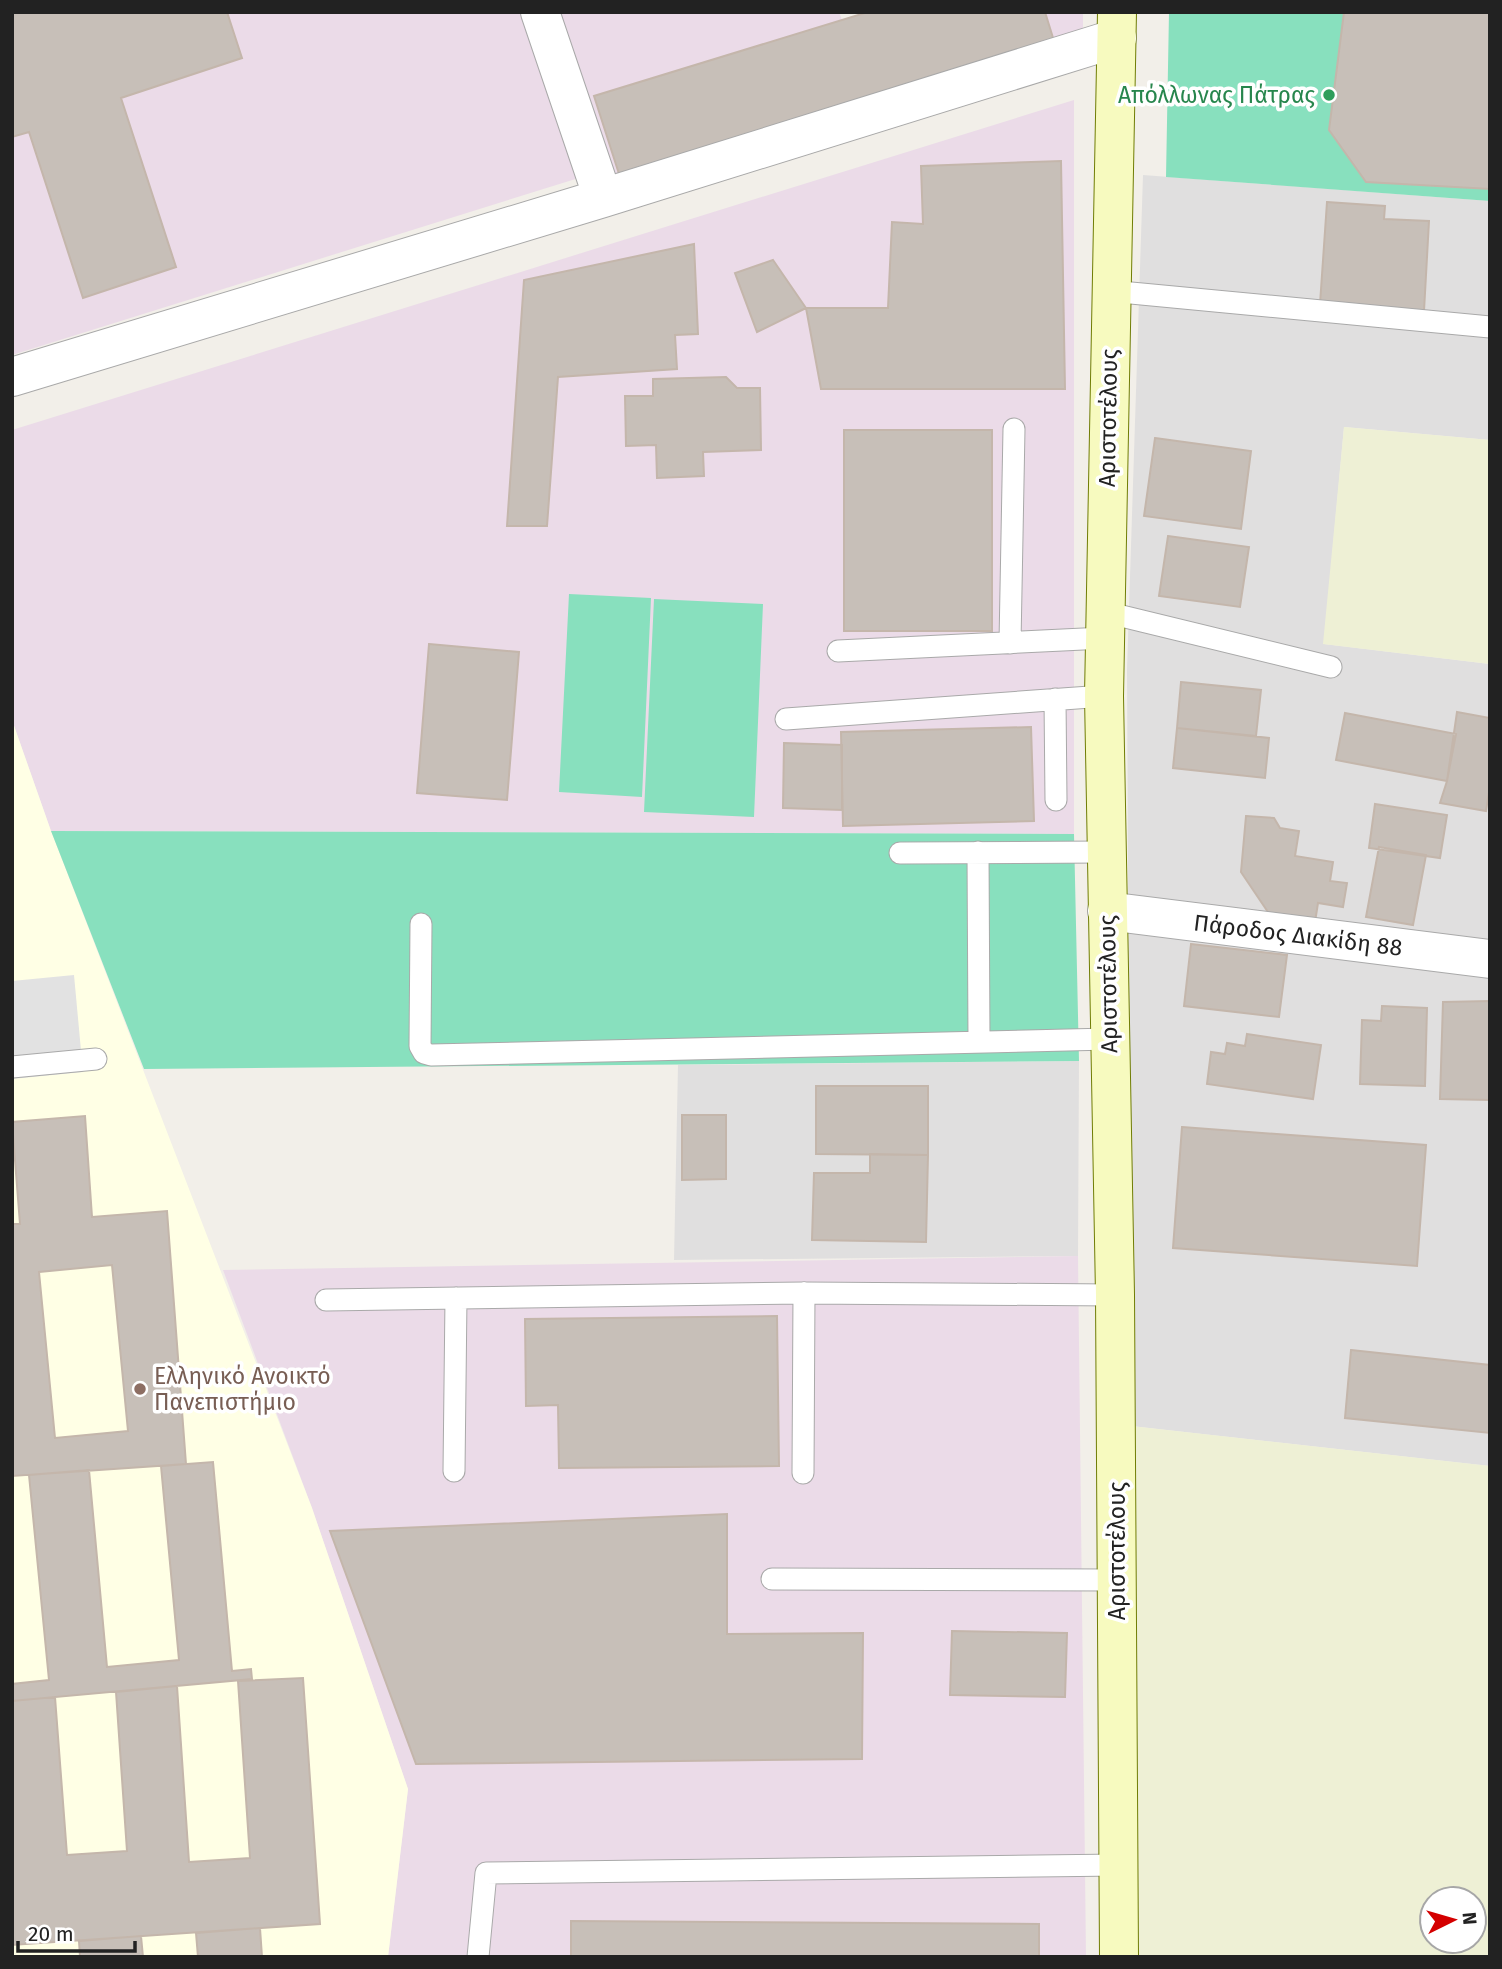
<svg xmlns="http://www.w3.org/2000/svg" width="1502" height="1969" font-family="'Fira Sans',sans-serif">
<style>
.residential{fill:#e0dfdf}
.industrial{fill:#ebdbe8}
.education{fill:#ffffe5}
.farmland{fill:#eef0d5;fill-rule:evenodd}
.pitch{fill:#88e0be}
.parking{fill:#e2e2e2}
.building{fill:#c7bfb8;stroke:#c4b6ab;stroke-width:2;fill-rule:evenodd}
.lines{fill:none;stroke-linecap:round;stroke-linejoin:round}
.service-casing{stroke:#a9a9a9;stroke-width:23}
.minor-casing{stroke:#a9a9a9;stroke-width:40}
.secondary-casing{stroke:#707d05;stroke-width:40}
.service{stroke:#fff;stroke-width:21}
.minor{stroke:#fff;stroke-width:38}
.secondary{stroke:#f7fabf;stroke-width:38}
.leisure-dot{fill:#2e9e5b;stroke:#fff;stroke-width:2.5}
.education-dot{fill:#8d6e63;stroke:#fff;stroke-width:2.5}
.labels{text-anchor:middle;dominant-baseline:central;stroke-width:7;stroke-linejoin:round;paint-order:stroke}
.leisure-label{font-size:23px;fill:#27864d;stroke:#fff;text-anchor:end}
.street-label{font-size:23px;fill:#222;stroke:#fff}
.education-label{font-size:23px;fill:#785e54;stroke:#fff;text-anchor:start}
</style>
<rect width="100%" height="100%" fill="#f2efe9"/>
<!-- residential -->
<path class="residential" d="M1143,175L1490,201V440L1344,427L1324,644L1490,664V1466L1131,1426L1127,670Z
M1079,1061L1078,1256L674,1260L678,1065Z"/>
<!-- industrial -->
<path class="industrial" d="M12,12H839L842,20L868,12H1083V32L620,177H582L12,355Z
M1074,100V834L51,831L12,720V430Z
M1078,1256L1086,1957H388L408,1789L312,1508L223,1270Z"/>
<!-- education -->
<path class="education" d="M12,720L51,831L312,1508L408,1789L388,1957H12Z"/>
<!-- farmland -->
<path class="farmland" d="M1344,427L1490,440V664L1323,644Z
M1131,1426L1490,1466V1957H1135ZM1432,1899H1474V1941H1432Z"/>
<!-- pitch -->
<path class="pitch" d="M1169,12H1490V201L1166,177Z
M569,594L651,598L642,797L559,792Z
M654,599L763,604L754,817L644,812Z
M51,831L1074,834L1079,1061L144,1069Z"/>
<!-- parking -->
<path class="parking" d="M74,975L83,1072L12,1079V981Z"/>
<!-- building -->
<path class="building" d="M12,12H227L242,58L121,98L176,267L83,298L29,132L12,137Z
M868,12H1045L1054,41L620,177L594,96Z
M1344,12H1490V189L1366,182L1329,130Z
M1061,161L1065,389H821L806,308H888L892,222L923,224L921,166Z
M1327,202L1385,206L1384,219L1429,221L1424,311L1320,304Z
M694,244L698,334L675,335L677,369L558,377L547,526H507L524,280Z
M773,260L806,308L757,332L735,273Z
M726,377L737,388H760L761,450L703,452L704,476L657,478L656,445L626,446L625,396H653V379Z
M844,430H992V631H844Z
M1155,438L1251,451L1241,529L1144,516Z
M1168,536L1249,547L1240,607L1159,596Z
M429,644L519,652L507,800L417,793Z
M1181,682L1261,690L1256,736L1177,728Z
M1457,712L1490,718V786L1486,811L1440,803L1447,781Z
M1345,713L1456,734L1447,781L1336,760Z
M1031,727L1034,821L843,826L841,732Z
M1177,728L1269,738L1265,778L1173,768Z
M784,743L842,745V810L783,808Z
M1375,804L1447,815L1440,858L1369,848Z
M1246,816L1274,818L1280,828L1299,831L1295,856L1333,862L1330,881L1347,883L1343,907L1318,903L1315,922L1270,915L1241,872Z
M1379,847L1426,855L1413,925L1366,917Z
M1191,944L1287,955L1279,1017L1184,1006Z
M1490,1001V1100L1440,1099L1443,1002Z
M1382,1006L1427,1008L1425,1086L1360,1084L1362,1020L1381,1021Z
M1247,1034L1321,1045L1313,1099L1207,1084L1211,1052L1225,1054L1227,1043L1245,1046Z
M816,1086H928V1155L816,1154Z
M682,1115H726V1179L682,1180Z
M85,1116L92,1217L167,1211L186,1464L12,1476V1224H20L12,1122ZM112,1265L128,1431L55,1438L39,1272Z
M1182,1127L1426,1145L1417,1266L1173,1248Z
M870,1154L928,1155L926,1242L812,1240L814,1173H870Z
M777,1316L779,1466L559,1468L558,1405L526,1406L525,1319Z
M1351,1350L1490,1365V1433L1345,1418Z
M213,1462L232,1671L251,1669L252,1679L12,1701V1684L49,1680L29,1475L89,1470L107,1667L179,1660L161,1466Z
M727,1514V1634L863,1633L862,1759L416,1764L330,1531Z
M952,1631L1067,1633L1065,1697L950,1695Z
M303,1678L320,1924L12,1945V1701L55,1697L67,1855L127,1851L116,1692L177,1686L189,1862L250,1858L238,1681Z
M571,1921L1039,1924V1957H571Z
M260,1928L262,1957H198L196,1933Z
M141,1936L143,1957H80L79,1941Z"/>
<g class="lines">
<!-- service casing -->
<g class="service-casing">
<path id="service" d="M1110,291L1490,327
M1105,612L1331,667
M1010,643L1014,429
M838,651L1104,638
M1055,699L1056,800
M786,719L1104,696
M978,852L979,1041
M900,853L1105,852
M421,924L420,1046L424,1053L431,1055L1109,1039
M12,1067L96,1059
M326,1300L804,1293L1115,1295
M454,1471L456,1298
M803,1473L804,1293
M772,1579L1117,1580
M478,1957L486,1873L1119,1865"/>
</g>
<!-- minor casing -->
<g class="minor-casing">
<path id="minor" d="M540,12L603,198
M12,377L603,198L1117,38
M1107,911L1490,959"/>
</g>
<!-- secondary casing -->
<g class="secondary-casing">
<path id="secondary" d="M1117,12L1104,696L1115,1295L1119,1957"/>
</g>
<!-- service -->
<use href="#service" class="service"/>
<!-- minor -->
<use href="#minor" class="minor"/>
<!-- secondary -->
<use href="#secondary" class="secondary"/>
</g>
<!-- markers -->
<circle class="leisure-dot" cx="1329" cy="95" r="7"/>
<circle class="education-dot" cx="140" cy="1389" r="7"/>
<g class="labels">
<!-- leisure labels -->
<g class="leisure-label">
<text x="1315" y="95">Απόλλωνας Πάτρας</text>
</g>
<!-- street labels -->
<g class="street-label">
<text transform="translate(1108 418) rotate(-89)">Αριστοτέλους</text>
<text transform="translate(1298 935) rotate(7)">Πάροδος Διακίδη 88</text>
<text transform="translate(1108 984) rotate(-91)">Αριστοτέλους</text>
<text transform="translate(1117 1551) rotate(-90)">Αριστοτέλους</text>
</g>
<!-- education labels -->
<g class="education-label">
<text x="154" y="1376">Ελληνικό Ανοικτό<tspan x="154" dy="26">Πανεπιστήμιο</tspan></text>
</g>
</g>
<!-- border -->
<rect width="1502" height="1969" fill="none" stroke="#222222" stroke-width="28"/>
<!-- north arrow -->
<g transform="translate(1453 1920) rotate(85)"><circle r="33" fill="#ffffff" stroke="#a7a7a7" stroke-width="2"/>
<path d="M0-5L12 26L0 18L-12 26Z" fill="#d40000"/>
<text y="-10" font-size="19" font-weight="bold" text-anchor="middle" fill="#222222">N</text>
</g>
<!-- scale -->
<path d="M18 1941v10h117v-10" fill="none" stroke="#222222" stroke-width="3.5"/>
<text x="28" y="1941" font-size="21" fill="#222222" stroke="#ffffff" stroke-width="5" paint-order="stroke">20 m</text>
</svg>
